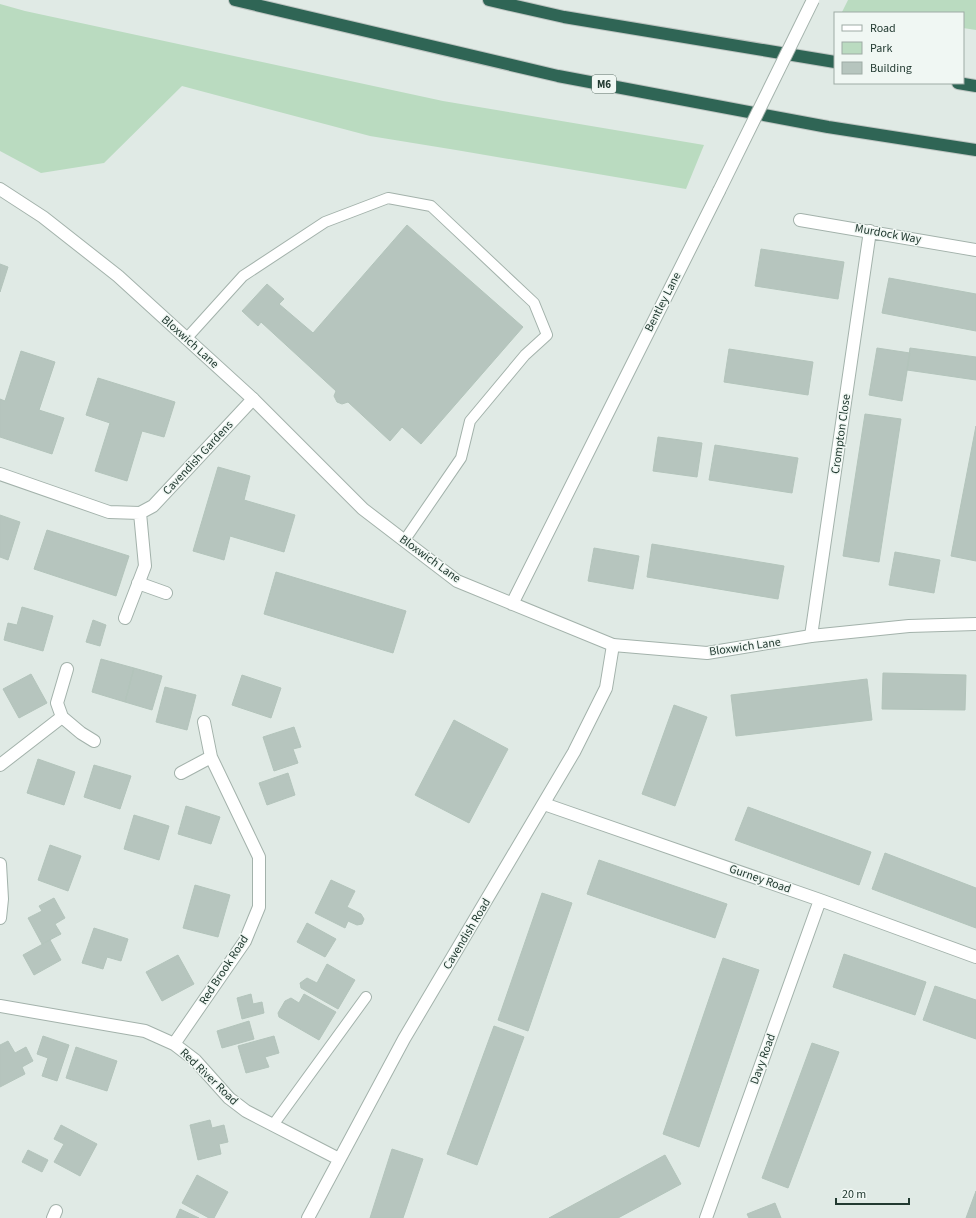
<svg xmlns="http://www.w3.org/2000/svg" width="976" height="1218" font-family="'Source Sans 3',sans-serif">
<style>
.green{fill:#badbc0}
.building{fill:#b6c5be;stroke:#b3c4bb}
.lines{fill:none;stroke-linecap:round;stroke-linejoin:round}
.service-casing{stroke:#a3b2ab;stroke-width:12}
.minor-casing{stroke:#a3b2ab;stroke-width:14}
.tertiary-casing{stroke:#a3b2ab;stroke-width:14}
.motorway-casing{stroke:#bdc4c1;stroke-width:14}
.service{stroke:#fff;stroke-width:10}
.minor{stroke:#fff;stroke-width:12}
.tertiary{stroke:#fff;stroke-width:12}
.motorway{stroke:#2f6555;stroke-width:12}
.tertiary-bridge-casing{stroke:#a3b2ab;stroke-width:14;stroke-linecap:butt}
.tertiary-bridge{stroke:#fff;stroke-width:12}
.labels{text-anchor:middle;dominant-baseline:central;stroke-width:3;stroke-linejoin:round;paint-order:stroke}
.shield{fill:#f0f7f3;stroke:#60736b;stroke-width:1}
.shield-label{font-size:11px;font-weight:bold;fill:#223a31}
.street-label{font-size:12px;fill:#223a31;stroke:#f0f7f3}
</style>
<rect width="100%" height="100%" fill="#e0eae5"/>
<!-- green -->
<path class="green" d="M848,0H976V30L963,28V13H851L842,12Z
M0,4L25,11L443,101L704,145L686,189L456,150L370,136L182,86L104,163L41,173L0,151Z"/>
<!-- building -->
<path class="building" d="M407,225L523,327L421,444L402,427L390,441L348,402L342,404L337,402L334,396L336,391L261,322L258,326L242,311L267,284L284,299L279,304L313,333Z
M761,249L844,262L838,299L755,286Z
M0,264L8,267L0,292Z
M889,278L976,294V331L882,313Z
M877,348L910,353L902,401L869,395Z
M910,348L976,357V380L907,370Z
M729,349L813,362L808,395L724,382Z
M21,351L55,362L39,410L64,418L52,454L0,437V399L5,401Z
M98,378L175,402L164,437L142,431L127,481L95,471L110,423L86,415Z
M865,414L901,419L879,562L843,556Z
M976,426V561L951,556Z
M658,437L702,443L697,477L653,471Z
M715,445L798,458L792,493L709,480Z
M218,467L250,476L244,500L295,515L284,552L230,536L224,560L193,551Z
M0,515L20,522L8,560L0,557Z
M47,530L129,556L116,596L34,569Z
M652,544L784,566L778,599L647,577Z
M594,548L639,556L633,589L588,581Z
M895,552L940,560L934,593L889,585Z
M276,572L406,611L393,653L264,614Z
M22,607L53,616L43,651L4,640L8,623L17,625Z
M93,620L106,625L100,646L86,642Z
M101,659L134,668L125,702L92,692Z
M134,668L162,676L152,710L125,702Z
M883,673L966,675L965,710L882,709Z
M31,674L47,703L19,718L3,689Z
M242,675L281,688L271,718L232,705Z
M867,679L872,720L736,736L731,695Z
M165,687L196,695L187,730L156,722Z
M674,705L707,717L675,806L642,794Z
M454,720L508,749L469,823L415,795Z
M294,727L301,747L293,749L298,763L274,771L263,737Z
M38,759L75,772L64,805L27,793Z
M94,765L131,776L120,809L84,797Z
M288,773L295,795L267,805L259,783Z
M186,806L220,817L211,844L178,834Z
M748,807L871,852L859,885L735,840Z
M134,815L169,826L159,860L124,849Z
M50,845L81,856L68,891L38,880Z
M885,853L976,888V928L872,889Z
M599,860L727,904L715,938L587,894Z
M331,880L355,891L347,907L361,914L364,919L362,924L357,925L348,921L345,928L315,913Z
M195,885L230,895L218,937L183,928Z
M542,893L572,903L528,1031L498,1020Z
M54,898L65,918L55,924L61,934L42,944L28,918L42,911L39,906Z
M307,923L336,939L325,957L297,942Z
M94,928L128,939L121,961L107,957L103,969L82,963Z
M50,940L61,960L34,975L23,955Z
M844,954L926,982L915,1015L833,987Z
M178,955L194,984L162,1001L146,972Z
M723,958L759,970L699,1147L663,1134Z
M327,964L355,980L338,1009L301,988L300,983L307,978L317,983Z
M935,986L976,1000V1039L923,1020Z
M251,994L253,1004L262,1002L264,1013L242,1019L237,998Z
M304,994L336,1012L319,1040L279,1017L278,1013L285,1001L291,998L299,1003Z
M249,1021L254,1039L222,1048L217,1031Z
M494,1026L524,1037L477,1165L447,1154Z
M43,1036L69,1045L57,1081L42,1076L48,1058L37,1054Z
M274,1036L279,1053L265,1057L269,1067L246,1073L238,1046Z
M8,1041L15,1053L26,1047L33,1061L22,1067L25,1074L0,1087V1045Z
M812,1043L839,1052L788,1188L762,1178Z
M76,1047L117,1061L107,1091L66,1078Z
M210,1120L212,1128L224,1125L228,1142L219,1144L221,1154L198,1160L190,1125Z
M61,1125L97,1144L80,1176L54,1162L64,1144L54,1139Z
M392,1149L423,1159L403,1218H370Z
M28,1150L48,1160L42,1172L22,1162Z
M665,1155L681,1184L618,1218H549Z
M197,1175L228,1192L214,1218H209L182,1203Z
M976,1191V1218H966Z
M775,1203L781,1218H749L747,1214Z
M180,1209L199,1218H176Z"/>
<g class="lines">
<!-- service casing -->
<g class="service-casing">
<path id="service" d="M186,339L243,276L325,222L388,198L431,206L534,303L547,335L525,355L470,421L461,458L404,541
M273,1125L366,997"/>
</g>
<!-- minor casing -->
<g class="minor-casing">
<path id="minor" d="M800,220L976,250
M0,474L109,512L140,513L153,506L253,399
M138,583L166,593
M125,618L145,566L140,513
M811,636L870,231
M62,717L57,703L67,669
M0,765L62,717L81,733L94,741
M181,773L211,757
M544,804L820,900L976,957
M0,864L2,899L0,918
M0,1006L145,1031L174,1044L195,1060L229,1098L246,1111L339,1159
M174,1044L245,941L259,907V857L211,757L204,722
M53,1218L56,1211
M308,1218L404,1039L574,752L606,688L613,645
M706,1218L820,900"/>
</g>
<!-- tertiary casing -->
<g class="tertiary-casing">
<path id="tertiary" d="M0,189L43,217L118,276L253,399L363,509L457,581L613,645L707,653L811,636L909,626L976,624
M512,604L719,191"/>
</g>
<!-- motorway casing -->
<g class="motorway-casing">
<path id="motorway" d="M235,0L558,76L828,127L976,150
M489,0L564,17L835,62
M958,83L976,86"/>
</g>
<!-- service -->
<use href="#service" class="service"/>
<!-- minor -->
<use href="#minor" class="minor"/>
<!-- tertiary -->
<use href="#tertiary" class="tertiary"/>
<!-- motorway -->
<use href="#motorway" class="motorway"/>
<!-- tertiary-bridge casing -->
<g class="tertiary-bridge-casing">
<path id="tertiary-bridge" d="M719,191L813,0"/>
</g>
<!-- tertiary-bridge -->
<use href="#tertiary-bridge" class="tertiary-bridge"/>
</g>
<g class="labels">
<!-- shield labels -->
<rect class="shield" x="592" y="75" width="24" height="18" rx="3"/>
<g class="shield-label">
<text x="604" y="84">M6</text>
</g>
<!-- street labels -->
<g class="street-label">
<text transform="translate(888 234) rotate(10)">Murdock Way</text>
<text transform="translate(663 302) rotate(-63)">Bentley Lane</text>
<text transform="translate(190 342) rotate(42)">Bloxwich Lane</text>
<text transform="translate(841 434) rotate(-82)">Crompton Close</text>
<text transform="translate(198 458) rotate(-47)">Cavendish Gardens</text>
<text transform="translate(430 559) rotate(36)">Bloxwich Lane</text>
<text transform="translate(745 647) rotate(-8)">Bloxwich Lane</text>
<text transform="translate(760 879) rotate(19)">Gurney Road</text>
<text transform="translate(467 934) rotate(-59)">Cavendish Road</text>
<text transform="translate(224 970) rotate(-57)">Red Brook Road</text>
<text transform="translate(763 1059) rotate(-70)">Davy Road</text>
<text transform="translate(209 1077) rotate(44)">Red River Road</text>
</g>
</g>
<!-- legend -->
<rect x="834" y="12" width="130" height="72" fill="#f0f7f3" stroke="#9eaba5"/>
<rect x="842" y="25" width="20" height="6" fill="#ffffff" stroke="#9eaba5"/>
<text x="870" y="32" font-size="12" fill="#223a31">Road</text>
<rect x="842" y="42" width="20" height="12" fill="#badbc0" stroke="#9eaba5"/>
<text x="870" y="52" font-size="12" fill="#223a31">Park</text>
<rect x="842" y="62" width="20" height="12" fill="#b6c5be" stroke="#9eaba5"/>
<text x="870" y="72" font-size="12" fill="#223a31">Building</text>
<!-- scale -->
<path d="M836 1198v6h73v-6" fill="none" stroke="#223a31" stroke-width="2"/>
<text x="842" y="1198" font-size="12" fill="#223a31" stroke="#f0f7f3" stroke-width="3" paint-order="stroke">20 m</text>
</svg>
